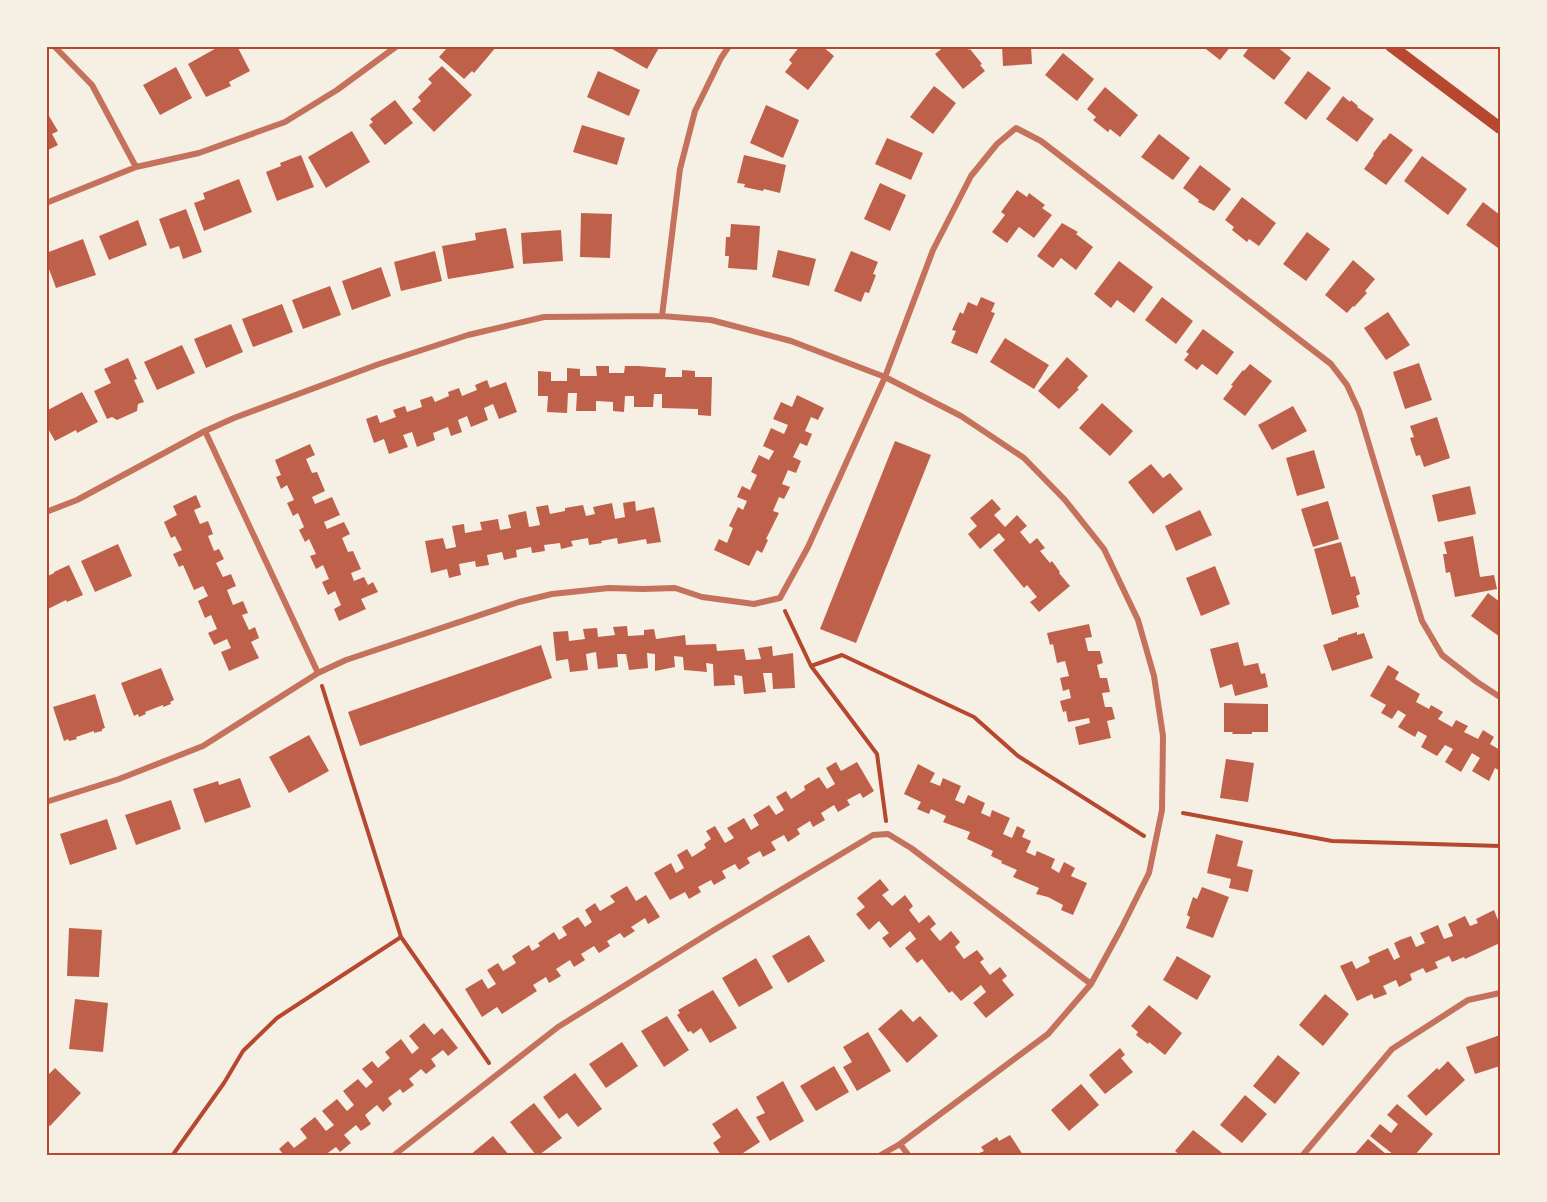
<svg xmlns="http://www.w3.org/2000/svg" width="1547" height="1202" font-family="Cabin,sans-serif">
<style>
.building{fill:#bf614a}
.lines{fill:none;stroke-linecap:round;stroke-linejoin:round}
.path{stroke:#b5482f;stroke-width:4}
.minor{stroke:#c5725c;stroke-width:6}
.secondary{stroke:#b5482f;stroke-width:12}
.neatline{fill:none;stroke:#b5482f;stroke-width:2}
</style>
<rect width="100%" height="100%" fill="#f6efe4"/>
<!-- building -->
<path class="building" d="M220,46H237L250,71L229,82L231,86L206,97L188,64Z
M444,46H497L474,73L472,71L464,79L439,57L447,48Z
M607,46H660L647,69Z
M800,46L804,48L805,46H822L834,56L808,90L785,72L792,63L789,60Z
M945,46H966L969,50L970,49L982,64L980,65L985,71L963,89L935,54Z
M1002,46H1031L1032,64L1003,66Z
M1202,46H1231L1220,60Z
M1250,46H1276L1291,58L1274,80L1243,56Z
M1063,53L1094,79L1077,101L1045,75Z
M442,66L472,95L434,132L412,109L421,101L418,97L432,83L428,79Z
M176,67L192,98L160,115L143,85Z
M598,71L640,90L629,116L587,97Z
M1308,71L1331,88L1306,120L1284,103Z
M934,86L956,103L933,134L910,117Z
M1105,87L1138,115L1120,137L1110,129L1108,132L1093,120L1096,117L1087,109Z
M1343,96L1350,102L1351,100L1358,106L1357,107L1374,119L1357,142L1326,119Z
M395,100L413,123L385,145L369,125L373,122L370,119Z
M766,105L799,120L783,158L750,143Z
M46,111L58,131L52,134L58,145L46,151Z
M582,125L625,138L617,165L573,152Z
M352,131L370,162L326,188L308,157Z
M1390,133L1413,150L1386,185L1364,169L1374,155L1373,154L1384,139L1385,140Z
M1159,134L1190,158L1173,180L1141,157Z
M887,138L923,153L911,180L875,164Z
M301,155L314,187L277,201L266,172L281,166L280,163Z
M744,155L786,165L780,193L764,189L763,191L744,187L745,184L737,183Z
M1422,156L1467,189L1448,215L1404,181Z
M1200,165L1231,189L1214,211L1198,202L1199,200L1183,188Z
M239,179L252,212L204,231L194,203L205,199L203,193Z
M880,183L906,195L890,231L864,219Z
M1017,190L1027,197L1029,193L1045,205L1042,208L1052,215L1034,238L1019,227L1007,243L992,232L1005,215L1001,212Z
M1242,197L1276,223L1259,246L1249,239L1247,242L1232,230L1234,227L1225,220Z
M1483,202L1500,215V245L1498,248L1466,225Z
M186,209L202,252L183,259L179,246L170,249L159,219Z
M581,213L612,214L610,258L580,257Z
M138,220L147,245L109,260L99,236Z
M1062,223L1078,232L1076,234L1093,247L1076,270L1061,258L1053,268L1037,256Z
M731,224L760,226L757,270L728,268L729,256H725L726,237H730Z
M506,228L514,268L448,279L442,246L476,240L475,233Z
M561,230L563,261L523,264L521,233Z
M1307,232L1330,249L1306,281L1283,264Z
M83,239L96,275L56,288L46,261V253Z
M778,250L816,259L809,286L772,277Z
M435,251L442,281L401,291L394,262Z
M851,251L878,262L873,274L876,275L869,293L865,292L861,302L834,291Z
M1353,260L1375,279L1365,291L1367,293L1354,307L1353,306L1347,313L1325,295Z
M1119,261L1153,287L1134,313L1117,300L1111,308L1094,294Z
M381,267L391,296L352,310L342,281Z
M330,286L341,315L303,329L292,300Z
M981,297L995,303L991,312L995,313L977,354L951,343L956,331L952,330L960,312L963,314L968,302L977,306Z
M1162,297L1193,321L1176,344L1145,320Z
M282,304L293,332L253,347L242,319Z
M1388,312L1410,345L1386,360L1364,328Z
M231,324L243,352L206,368L194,339Z
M1203,329L1234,352L1217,375L1202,364L1197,370L1184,360L1189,354L1186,352Z
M1005,338L1049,365L1034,389L990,362Z
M182,345L195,373L157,390L144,362Z
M1067,357L1088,376L1077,388L1079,389L1059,409L1038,391Z
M128,358L137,379L134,380L144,402L138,404L137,411L117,420L112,417L107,419L94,391L111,383L104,369Z
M1419,363L1432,400L1405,409L1393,372Z
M1250,364L1272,381L1245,416L1223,399L1233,386L1231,385L1243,370L1244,371Z
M596,366H609V373H624L625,366H638L666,368L665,377H682V370L695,371V377H712L711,416L698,415V409L662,408V394H654L653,407H634V396H625L624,412L613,411V402L596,401V411H576L577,393H568L567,413L547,412L548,396H538V371L551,372V381H567V368L580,369V376H597Z
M487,380L490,388L506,382L517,412L499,419L493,404L484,408L488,420L471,427L467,416L458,420L462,432L451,436L448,427L433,433L435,440L417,447L412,432L403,435L408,447L389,454L384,439L374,443L366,419L377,415L380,423L396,417L393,410L405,406L407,412L422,407L420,400L432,396L435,402L449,396L448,392L459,388L462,396L477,390L475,385Z
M82,392L98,422L77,433L76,430L55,441L46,425V411Z
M797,395L824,408L818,420L811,417L805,431L812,434L807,446L800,443L793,457L801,461L796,473L788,470L782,484L790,487L784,499L779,497L773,511L779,513L766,539L768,540L762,553L757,550L749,566L714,550L719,539L727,543L733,528L729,526L738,507L743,510L747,501L737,497L742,486L750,490L757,475L751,472L759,455L769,460L774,451L763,446L771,428L784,434L788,425L773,419L781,402L792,407Z
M1102,403L1133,431L1110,456L1079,428Z
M1293,406L1307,431L1272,450L1258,425Z
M1437,417L1450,458L1424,467L1420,455L1416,456L1410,438L1414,437L1410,426Z
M895,441L931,455L856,643L820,629Z
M310,444L315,455L306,459L312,473L317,472L325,491L312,497L315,504L332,497L340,515L324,522L327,529L344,522L350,534L342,538L348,552L353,551L361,569L351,573L354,581L364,577L368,585L373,582L378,592L361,599L366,609L339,621L334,609L341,605L335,591L328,595L322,582L329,579L323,565L316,569L310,556L316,554L309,539L305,542L299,530L304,527L298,513L293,516L287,503L294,500L287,485L281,489L276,477L281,475L275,460Z
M1314,450L1325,488L1297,496L1286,458Z
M1151,464L1163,478L1170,473L1183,489L1153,514L1128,482Z
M1470,486L1476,514L1438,522L1432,495Z
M196,495L201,507L194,510L200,524L208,521L213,534L208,536L214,551L219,549L224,559L216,563L223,577L231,574L236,586L227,590L233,605L243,601L248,613L242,615L249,630L255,627L259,638L251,642L259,658L229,671L221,652L231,648L227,639L214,645L208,633L217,629L211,615L205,618L198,601L208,596L203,586L194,590L183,565L179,567L173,554L182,550L175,536L171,538L164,522L177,515L173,506Z
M992,499L1001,509L994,515L1005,527L1017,515L1027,526L1020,532L1030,544L1037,538L1045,548L1040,551L1050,563L1052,561L1060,572L1059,573L1070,586L1039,612L1030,602L1037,597L1027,585L1024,588L993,550L1005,540L999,533L980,549L968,534L977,526L970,518Z
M635,501L636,511L654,507L661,542L647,544L646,539L618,544L617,538L601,541L602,543L589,545L588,538L571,541L573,546L561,549L560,543L544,545L545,551L532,553L531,547L516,550L517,557L504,560L502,552L487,555L489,565L476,567L475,561L459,564L461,575L449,578L447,569L431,573L425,541L443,538L446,549L456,547L452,526L464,524L465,533L482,530L480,522L498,519L500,530L511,528L508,515L526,511L529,527L540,525L536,507L548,505L550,514L565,511V508L583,505L586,516L595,514L593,507L612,503L615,519L625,517L623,503Z
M1328,501L1339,539L1313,547L1301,509Z
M1200,510L1212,535L1176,551L1165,526Z
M1473,536L1480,577L1494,575L1497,589L1455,597L1450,572L1446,573L1443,554H1447L1444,542Z
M1341,542L1351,577L1355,576L1360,594L1356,596L1359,607L1332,615L1314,549Z
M118,544L132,576L95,592L81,561Z
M69,565L83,595L67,602L66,600L48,609L46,606V577L54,573V572Z
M1215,566L1230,604L1201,616L1186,578Z
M1488,593L1500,602V637L1471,616Z
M1089,624L1092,637L1085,638L1088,651H1100L1103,663L1097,665L1100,678H1107L1110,692L1102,693L1105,707H1112L1115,719L1107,721L1111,738L1079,745L1075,727L1090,723L1089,718L1068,722L1066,711L1063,712L1060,701L1071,698L1069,689L1063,691L1060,678L1069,676L1065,661L1057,663L1053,644L1050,645L1047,633Z
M627,626L628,636L644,635V630L654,629L656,639L685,635L686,645L716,644L717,651L744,649L746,660L761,659L758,648L772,646L773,656L793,653L795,688L773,689L772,673H763L766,692L744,694L742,676L734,675L735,685L714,686L713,664L706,663L707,672L684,670L683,657L674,656L675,667L655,671V654L647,653L648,668L629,670L626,654H617L618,667L598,669L596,652L586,654L588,670L570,672L568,659L556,661L553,632L568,631L569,641L585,639L583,629L597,628L598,637L615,635L613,627Z
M1357,632V635L1364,633L1373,658L1332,671L1323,645L1338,640V638Z
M1238,642L1244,666L1258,663L1261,674L1265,673L1268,687L1235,696L1232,684L1220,688L1210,649Z
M541,645L552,678L360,746L348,712Z
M1388,665L1399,672L1395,679L1420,694L1416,702L1429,709L1431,705L1443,712L1438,719L1452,727L1456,720L1468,726L1464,732L1478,739L1483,730L1494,737L1490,744L1500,750V771L1495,768L1489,781L1472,771L1480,758L1472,753L1461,772L1445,762L1453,749L1445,745L1437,756L1421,747L1427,736L1418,731L1415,737L1398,727L1406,715L1398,710L1392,719L1381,713L1386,705L1370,696Z
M161,668L174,700L170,702L171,704L163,707V705L145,712L146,714L139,717L138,714L134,716L121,683Z
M95,694L105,728L102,729V731L94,733V731L76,737L77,739L69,741L68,739L64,741L53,707Z
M1224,703L1268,704V732H1252V734H1232L1233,732H1224Z
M309,735L329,771L289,793L269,757Z
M1226,759L1254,763L1248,802L1220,798Z
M836,762L841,771L857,762L874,791L863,798L860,793L849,799L847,800L850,805L838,812L834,805L821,813L825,820L813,827L810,821L797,829L800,834L788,842L784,835L771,842L776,850L763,857L760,851L747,858L750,863L739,870L735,864L722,871L726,878L714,885L711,880L698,887L701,892L689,899L685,892L670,900L654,873L671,863L676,873L684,868L677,855L687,849L692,857L706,848L704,844L711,839L706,831L715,826L725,843L734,838L727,828L744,818L751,830L759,825L753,815L769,805L776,815L784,810L776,797L786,791L791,799L805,790L804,786L819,777L827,789L835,784L826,768Z
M918,764L935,773L930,782L940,786L943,778L961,786L955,800L964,804L968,795L985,803L981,813L990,817L992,810L1010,818L1003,834L1012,838L1017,826L1025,830L1022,837L1031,841L1026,852L1035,856L1037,851L1055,859L1051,868L1059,873L1064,862L1075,868L1071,876L1087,883L1073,915L1061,910L1063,905L1048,897L1036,894L1039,888L1013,877L1017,870L1001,863L1002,861L991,856L993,851L967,839L970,832L943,822L946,816L931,809L929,814L917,809L921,802L904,794Z
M240,778L251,807L205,823L193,789L218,781L219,785Z
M171,800L181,829L136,845L125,815Z
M107,819L117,849L70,865L60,834Z
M1216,834L1243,841L1237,866L1253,870L1248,892L1229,888L1231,879L1207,873Z
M880,879L889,890L882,895L892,906L905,895L913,906L909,910L919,923L929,915L936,924L930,929L940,941L951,931L960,942L955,947L964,959L977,950L984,959L980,962L990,975L1000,967L1007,976L1002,980L1014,995L986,1018L973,1003L986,992L981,985L961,1001L952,991L949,993L922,959L917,963L905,948L916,939L910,931L890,948L882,938L889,933L879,921L869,930L856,914L865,907L857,898Z
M627,886L636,901L646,895L660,917L648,924L645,918L631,927L635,931L624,938L620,933L607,941L610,946L599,953L594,946L581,954L585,960L574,967L570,960L559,967L556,969L561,976L549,983L546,977L533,985L537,991L502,1014L497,1007L482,1017L465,989L482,979L488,989L496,984L487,970L498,963L503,971L516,963L512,956L529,945L532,951L540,946L538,943L554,932L559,940L567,935L562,927L578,917L585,927L592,922L585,910L595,903L600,911L615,902L610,896Z
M1202,887L1229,897L1213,938L1186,928L1190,917L1187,915L1193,897L1197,899Z
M1494,910L1500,925V943L1465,959L1464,957L1452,962L1449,956L1435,962L1438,968L1426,973L1423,968L1410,974L1412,980L1399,987L1396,980L1383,986L1387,994L1374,999L1372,994L1357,1001L1340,966L1352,961L1356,969L1370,962L1368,957L1388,948L1394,960L1400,957L1394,943L1400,940L1411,936L1416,947L1425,943L1420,933L1438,925L1444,939L1453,936L1448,924L1465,916L1470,926L1478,923L1476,919Z
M69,928L102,930L99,977L67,976Z
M809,935L825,961L788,983L772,956Z
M1177,956L1211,976L1197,1000L1163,980Z
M756,958L773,988L739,1007L722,978Z
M713,990L737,1028L710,1043L701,1028L693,1034L691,1031L688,1032L677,1015L680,1013L678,1010Z
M1325,994L1349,1014L1323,1046L1299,1025Z
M75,999L108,1003L103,1052L69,1049Z
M1149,1005L1182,1033L1165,1055L1149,1042L1148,1044L1136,1035L1138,1032L1131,1026Z
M901,1009L913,1022L920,1016L938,1036L907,1063L878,1029Z
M667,1016L689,1050L664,1067L641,1031Z
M424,1023L434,1035L442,1028L458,1048L448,1056L443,1050L431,1059L436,1066L426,1074L421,1069L409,1079L414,1085L403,1093L400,1089L388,1098L392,1104L383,1112L377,1105L365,1115L371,1124L361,1131L356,1125L344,1135L351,1143L340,1152L336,1147L325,1155H284L279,1149L288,1141L294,1148L307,1138L300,1129L315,1117L326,1131L334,1125L322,1111L337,1099L347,1111L354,1105L343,1091L358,1079L366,1088L373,1082L362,1069L372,1061L378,1068L390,1058L385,1052L401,1039L412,1054L419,1048L409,1036Z
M868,1032L891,1071L857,1091L843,1067L852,1062L843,1047Z
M1500,1035V1066L1475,1074L1466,1047Z
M622,1042L638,1066L606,1088L589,1064Z
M1120,1048L1125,1055L1121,1058L1133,1072L1105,1094L1089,1075Z
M1278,1055L1300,1073L1275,1104L1253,1086Z
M1448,1061L1465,1080L1426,1116L1407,1096L1437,1068L1439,1070Z
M834,1066L849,1092L816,1111L800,1086Z
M55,1068L81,1093L50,1126L46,1123V1077Z
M575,1073L602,1109L578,1127L567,1113L559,1119L543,1097Z
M783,1081L804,1121L770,1141L756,1117L765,1113L756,1097Z
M1081,1084L1099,1105L1069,1131L1051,1110Z
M1245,1095L1267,1114L1242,1143L1220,1125Z
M534,1103L562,1138L539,1155H536L510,1122Z
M1397,1104L1433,1134L1415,1155H1394L1370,1136L1380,1124L1391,1133L1398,1124L1387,1115Z
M737,1108L760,1142L740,1155H721L713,1143L721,1137L712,1124Z
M1193,1130L1221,1152L1224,1155H1180L1175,1151Z
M1010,1135L1023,1155H975L984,1151L981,1147L997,1137L999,1141Z
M493,1136L509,1155H470Z
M1368,1139L1386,1154L1385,1155H1354Z"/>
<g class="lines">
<!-- path -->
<path class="path" d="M785,611L811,666L877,754L886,821
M811,666L842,655L974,717L1018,756L1144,836
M322,686L401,937
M1183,813L1332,841L1500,846
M172,1156L224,1083L243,1051L277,1018L401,937L489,1063"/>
<!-- minor -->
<path class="minor" d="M54,46L92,85L136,167
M46,203L136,167L199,153L285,122L337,90L397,46
M662,316L680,169L695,111L721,58L729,46
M205,431L318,673
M46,512L77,500L205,431L234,418L379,364L468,335L544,317L662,316L711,320L791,341L885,377L961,416L1024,458L1065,500L1104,549L1138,620L1154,676L1163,736L1162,810L1149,873L1121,929L1091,984L1048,1034L900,1144L879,1156
M46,802L119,779L203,746L318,673L346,660L519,602L552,594L609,588L643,589L675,588L702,597L754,604L780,598L808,547L885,377L933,250L971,176L997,144L1016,128L1041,141L1331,364L1347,385L1359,411L1422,621L1442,655L1477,682L1500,697
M900,1144L909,1156
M393,1156L558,1027L714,930L873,835L888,834L911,848L1091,984
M1302,1156L1392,1049L1468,1000L1500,993"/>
<!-- secondary -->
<path class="secondary" d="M1391,46L1500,128"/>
</g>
<!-- border -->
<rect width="1547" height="1202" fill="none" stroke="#f6efe4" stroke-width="96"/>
<rect x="48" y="48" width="1451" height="1106" class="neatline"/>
</svg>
